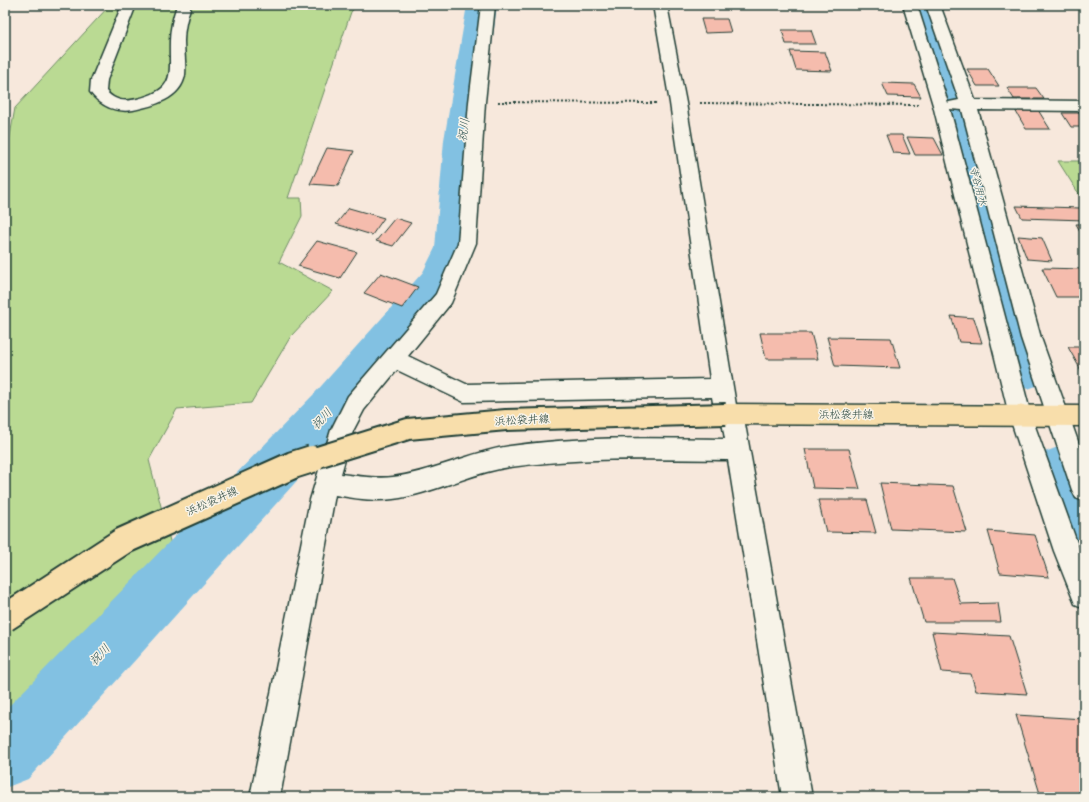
<svg xmlns="http://www.w3.org/2000/svg" width="1089" height="802" font-family="Pangolin,'Klee One',sans-serif">
<style>
.green{fill:#bada93;stroke:#6c8c64}
.lines{fill:none;stroke-linecap:round;stroke-linejoin:round}
.river{fill:#82c1e2;fill-rule:evenodd}
.building{fill:#f5bcad;stroke:#1f3d34}
.minor-casing{stroke:#1f3d34;stroke-width:3}
.major-casing{stroke:#1f3d34;stroke-width:3}
.path{stroke:#1f3d34;stroke-width:2;stroke-dasharray:2 2;stroke-linecap:butt}
.minor{fill:#f7f3e8;fill-rule:evenodd}
.major{fill:#f8deab;fill-rule:evenodd}
.major-bridge-far1-casing{stroke:#1f3d34;stroke-width:24;stroke-linecap:butt}
.major-bridge-casing{stroke:#1f3d34;stroke-width:30;stroke-linecap:butt}
.major-bridge-far1{stroke:#f8deab;stroke-width:20}
.major-bridge{stroke:#f8deab;stroke-width:26}
.labels{text-anchor:middle;dominant-baseline:central;stroke-width:3;stroke-linejoin:round;paint-order:stroke}
.far-water-label{font-size:10px;font-style:italic;fill:#335757;stroke:#f7f3e8}
.street-label{font-size:11px;fill:#1f3d34;stroke:#f7f3e8}
.water-label{font-size:12px;font-style:italic;fill:#335757;stroke:#f7f3e8}
</style>
<rect width="100%" height="100%" fill="#f7e8dc"/>
<filter id="ink" filterUnits="userSpaceOnUse"><feTurbulence type="fractalNoise" baseFrequency=".025" numOctaves="2"/><feDisplacementMap in="SourceGraphic" scale="8" xChannelSelector="R" yChannelSelector="G"/><feConvolveMatrix kernelMatrix="1 2 1 2 8 2 1 2 1" color-interpolation-filters="sRGB"/></filter>
<g filter="url(#ink)">
<!-- green -->
<path class="green" d="M110,5H357L351,12L288,198H301L302,216L279,262L333,291L291,336L251,403L177,409L149,460L178,572L5,757V164L15,108Z
M1058,161H1084V202Z"/>
<g class="lines">
<!-- river -->
<path class="river" d="M467,5H497L480,140L475,248L454,294L348,424L28,779L5,788V710L314,394L423,272L435,248L444,140Z
M908,5H938L971,100L1051,369L1044,383L1028,389L1012,383L1005,369L937,100Z
M1063,445L1081,452L1084,459V550L1065,542L1037,469L1045,452Z"/>
</g>
<!-- building -->
<path class="building" d="M958,5H990L992,7H960Z
M701,19H727L731,32L705,33Z
M782,30H811L816,44H786Z
M790,51L825,52L832,71L796,70Z
M967,69H988L999,86H977Z
M882,83L914,84L921,97L888,96Z
M1007,88H1036L1044,99H1014Z
M1015,110H1038L1050,129H1026Z
M1062,113H1084V127H1071Z
M886,135H902L910,154L893,153Z
M907,137L934,138L943,155H915Z
M327,148L354,151L338,186L310,184Z
M1016,206L1080,208L1084,215V220L1022,218Z
M349,208L384,218L372,235L336,224Z
M395,218L411,223L393,246L376,241Z
M1076,224H1084V238Z
M1018,236L1042,238L1052,261L1027,259Z
M317,241L357,252L340,278L298,266Z
M1042,268L1084,269V297H1056Z
M381,273L418,287L402,308L364,293Z
M951,316L974,318L982,343L959,342Z
M760,333H811L818,359H766Z
M827,337L891,338L900,368L835,366Z
M1068,347H1084V374H1083Z
M805,449H849L860,489L813,488Z
M880,483L953,486L967,532L891,529Z
M818,500H867L876,533L826,532Z
M988,531L1035,535L1049,577L1000,573Z
M911,578H952L961,604L998,603L1001,622H924Z
M932,632L1009,636L1027,694L976,691L971,674L942,672Z
M1016,715L1084,719V797H1041Z"/>
<g class="lines">
<!-- minor casing -->
<g class="minor-casing">
<path id="minor" d="M122,5H136L107,80L106,91C115,101 124,102 137,99C177,89 169,75 170,41C170,29 173,17 177,5H191C187,17 184,29 184,41C184,52 186,63 185,75C181,99 153,106 133,110C116,113 100,106 90,92L91,80Z
M481,5H495L485,102L476,243L451,303L408,356L466,384L710,379L670,103L653,5H667L686,103L736,405L740,406L743,413L812,797H782L728,460C655,459 582,457 510,467C470,473 433,494 393,499C374,502 354,498 335,495L280,797H250L310,500L331,430L348,396L436,294L458,243L469,102ZM397,370L464,402L712,397L715,414L718,421L722,422L725,439C653,438 581,436 510,446C470,452 433,472 393,477C376,479 358,476 341,474L353,431L364,410Z
M903,5H917L948,103L949,102L959,100L926,5H940L975,100L1084,101V111L978,110L1041,338L1084,458V501L1076,498L1072,490L1021,338L962,110L950,109L1031,415L1084,562V608L1075,604L1054,551L1009,415L933,105Z"/>
</g>
<!-- major casing -->
<g class="major-casing">
<path id="major" d="M726,404L1084,406V426L726,424L718,421L715,414L718,407Z"/>
</g>
<!-- path -->
<path class="path" d="M498,102L657,103
M700,103L919,105"/>
<!-- minor -->
<use href="#minor" class="minor"/>
<!-- major -->
<use href="#major" class="major"/>
<!-- major-bridge-far1 casing -->
<g class="major-bridge-far1-casing">
<path id="major-bridge-far1" d="M308,460L408,429L506,420L726,414"/>
</g>
<!-- major-bridge casing -->
<g class="major-bridge-casing">
<path id="major-bridge" d="M5,618L123,541L293,465L312,459"/>
</g>
<!-- major-bridge-far1 -->
<use href="#major-bridge-far1" class="major-bridge-far1"/>
<!-- major-bridge -->
<use href="#major-bridge" class="major-bridge"/>
</g>
</g>
<g class="labels">
<!-- far-water labels -->
<g class="far-water-label">
<text transform="translate(978 186) rotate(75)">寺谷用水</text>
</g>
<!-- street labels -->
<g class="street-label">
<text x="846" y="414">浜松袋井線</text>
<text transform="translate(522 420) rotate(-3)">浜松袋井線</text>
<text transform="translate(212 501) rotate(-24)">浜松袋井線</text>
</g>
<!-- water labels -->
<g class="water-label">
<text transform="translate(464 130) rotate(-83)">祝川</text>
<text transform="translate(322 419) rotate(-47)">祝川</text>
<text transform="translate(100 655) rotate(-47)">祝川</text>
</g>
</g>
<!-- margin -->
<rect width="1089" height="802" fill="none" stroke="#f7f3e8" stroke-width="20"/>
<rect x="10" y="10" width="1069" height="782" fill="none" stroke="#1f3d34" stroke-width="1.5" filter="url(#ink)"/>
</svg>
